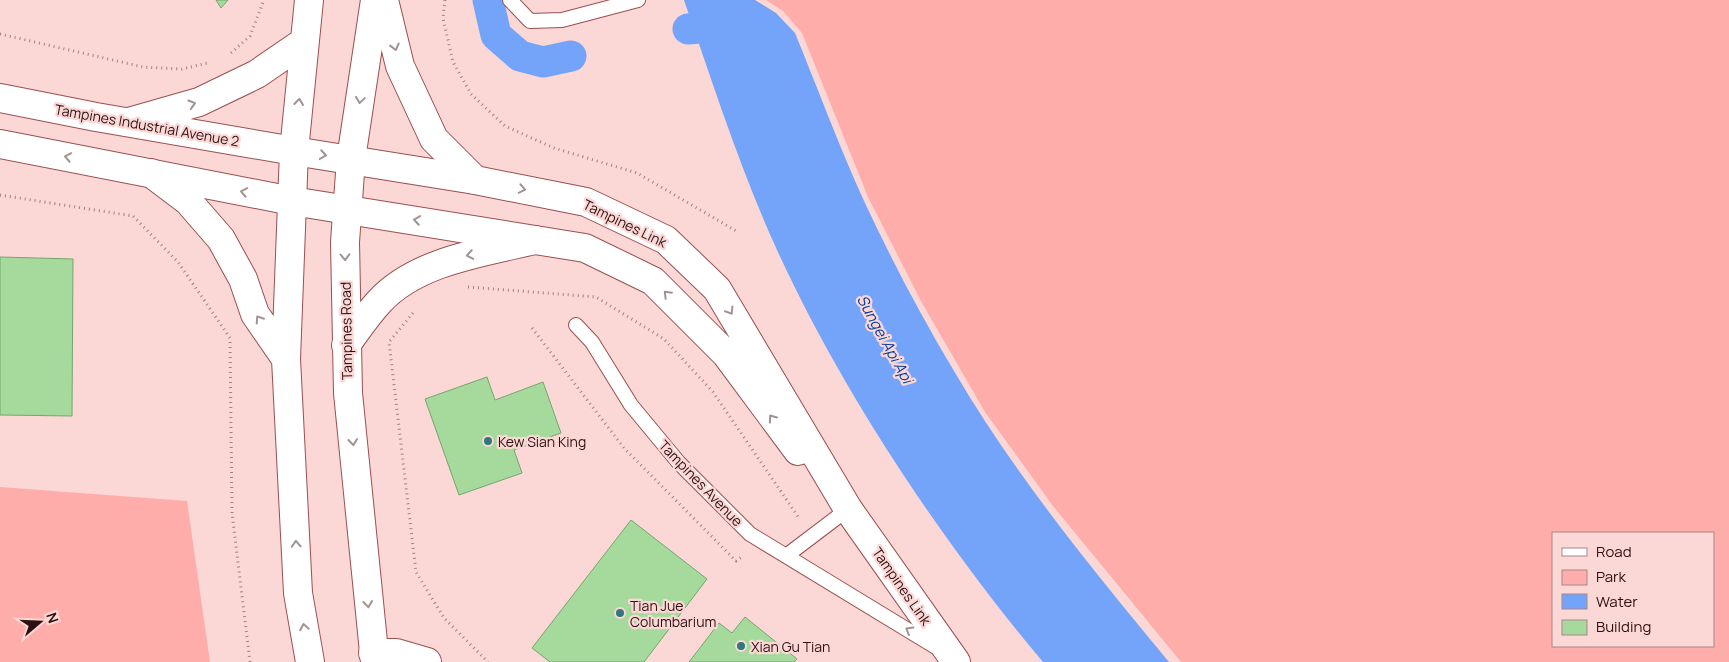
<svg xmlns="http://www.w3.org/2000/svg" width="1729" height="662" font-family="Manrope,sans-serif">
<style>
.green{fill:#ffadab;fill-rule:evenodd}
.water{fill:#74a4f9}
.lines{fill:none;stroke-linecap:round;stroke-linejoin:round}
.canal{stroke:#74a4f9;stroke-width:31}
.building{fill:#a6da9d;stroke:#74a66c}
.service-casing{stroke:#994f4f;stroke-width:16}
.minor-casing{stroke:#994f4f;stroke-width:30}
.tertiary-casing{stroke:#994f4f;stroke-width:30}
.secondary-casing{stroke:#994f4f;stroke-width:30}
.path{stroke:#a28181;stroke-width:3;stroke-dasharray:1 4;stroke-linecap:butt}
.service{stroke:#fff;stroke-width:14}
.minor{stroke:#fff;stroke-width:28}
.tertiary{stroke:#fff;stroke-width:28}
.secondary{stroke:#fff;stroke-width:28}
.oneway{stroke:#a19394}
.poi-dot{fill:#2f787d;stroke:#fbd7d6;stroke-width:2}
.labels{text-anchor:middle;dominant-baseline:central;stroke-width:4.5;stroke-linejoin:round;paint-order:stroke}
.street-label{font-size:14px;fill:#2e1011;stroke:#fbd7d6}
.poi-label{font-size:14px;fill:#2e1011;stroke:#fbd7d6;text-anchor:start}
.water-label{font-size:15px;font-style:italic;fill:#063e9e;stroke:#fbd7d6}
</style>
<rect width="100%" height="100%" fill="#fbd7d6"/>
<!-- green -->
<path class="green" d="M766,0H1729V662H1181L1053,506L985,412L922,303L868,197L802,33L783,11ZM1713,533V646H1553V533Z
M0,487L187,501L210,662H0Z"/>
<!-- water -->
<path class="water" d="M684,0H755L776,13L795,33C818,89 839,146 864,201C891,259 921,316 954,371C1015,475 1092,569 1169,662H1043C942,542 842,392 777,250C740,169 713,84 684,0Z"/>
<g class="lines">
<!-- canal -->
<path class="canal" d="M488,0L496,35L520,56L543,62L571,56
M688,29L712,27L736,32"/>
</g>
<!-- building -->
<path class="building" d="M216,0H228L221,8Z
M0,257L73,259L72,416L0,415Z
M487,377L495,400L543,382L561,433L514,450L522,473L459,495L425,399Z
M631,520L707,579L644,662H550L532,648Z
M745,617L797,659L794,662H689L719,623L732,633Z"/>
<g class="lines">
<!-- service casing -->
<g class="service-casing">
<path id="service" d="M510,0L530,21L562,20L638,0
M576,325L592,342L631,405L679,463L750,534L939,649
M786,556L848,509"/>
</g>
<!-- minor casing -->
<g class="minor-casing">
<path id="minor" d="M0,98L96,117L294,151
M0,144L292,201
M373,653H396L427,662"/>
</g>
<!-- tertiary casing -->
<g class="tertiary-casing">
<path id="tertiary" d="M294,151L475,180L586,202L666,240L717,289L848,509L956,662
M292,201L585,248L653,281L726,354L798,451"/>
</g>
<!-- secondary casing -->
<g class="secondary-casing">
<path id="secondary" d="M309,0L294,151L286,359L298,593L310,662
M375,0L351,159L345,242L348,393L375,662
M384,0L400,66L434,139L475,180
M129,122L199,102L257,74L305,41
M151,173L188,201L221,239L243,279L255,314L286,359
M346,345C357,330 367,315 379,302C416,261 484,252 535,240"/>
</g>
<!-- path -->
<path class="path" d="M445,0L443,18L453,62L471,94L505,126L554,148L637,173L738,232
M0,34L143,67L182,69L208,63
M231,53L250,36L264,0
M0,195L133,216L178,262L230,338L232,513L250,662
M468,287L596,297L664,339L713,392L799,518
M413,313L389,342L416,572L444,618L488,662
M532,328L624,448L736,561L743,556"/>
<!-- service -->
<use href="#service" class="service"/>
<!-- minor -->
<use href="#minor" class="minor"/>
<!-- tertiary -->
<use href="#tertiary" class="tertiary"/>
<!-- secondary -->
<use href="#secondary" class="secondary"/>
</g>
<!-- one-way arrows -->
<defs><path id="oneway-chevron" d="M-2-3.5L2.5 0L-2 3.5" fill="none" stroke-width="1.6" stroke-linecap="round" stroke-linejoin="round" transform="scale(1.25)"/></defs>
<g class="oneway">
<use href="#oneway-chevron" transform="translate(395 47) rotate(76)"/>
<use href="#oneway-chevron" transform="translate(360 100) rotate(98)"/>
<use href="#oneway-chevron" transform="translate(299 102) rotate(-84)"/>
<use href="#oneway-chevron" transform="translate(192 104) rotate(-17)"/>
<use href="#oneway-chevron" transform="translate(323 155) rotate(9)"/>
<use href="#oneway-chevron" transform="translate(68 157) rotate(-169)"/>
<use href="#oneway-chevron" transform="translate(522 189) rotate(11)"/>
<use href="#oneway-chevron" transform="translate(244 192) rotate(-169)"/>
<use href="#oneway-chevron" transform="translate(417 220) rotate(-171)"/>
<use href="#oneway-chevron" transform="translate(470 255) rotate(170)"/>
<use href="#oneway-chevron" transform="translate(345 257) rotate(89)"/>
<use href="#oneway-chevron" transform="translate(667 294) rotate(-135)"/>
<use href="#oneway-chevron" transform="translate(730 311) rotate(58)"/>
<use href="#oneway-chevron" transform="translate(259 319) rotate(-123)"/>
<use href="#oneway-chevron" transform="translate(772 418) rotate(-126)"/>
<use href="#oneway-chevron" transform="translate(353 442) rotate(84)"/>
<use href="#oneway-chevron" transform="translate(296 544) rotate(-93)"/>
<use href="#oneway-chevron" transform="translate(368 604) rotate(84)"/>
<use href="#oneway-chevron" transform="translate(304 627) rotate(-100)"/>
<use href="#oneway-chevron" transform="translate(909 630) rotate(-149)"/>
</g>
<!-- markers -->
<g class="poi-dot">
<circle cx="488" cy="441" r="5"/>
<circle cx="620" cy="613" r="5"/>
<circle cx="741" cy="646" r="5"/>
</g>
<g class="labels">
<!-- street labels -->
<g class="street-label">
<text transform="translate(147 125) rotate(10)">Tampines Industrial Avenue 2</text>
<text transform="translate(625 223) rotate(26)">Tampines Link</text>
<text transform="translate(346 331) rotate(-91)">Tampines Road</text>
<text transform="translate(701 483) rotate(46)">Tampines Avenue</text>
<text transform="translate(902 586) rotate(55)">Tampines Link</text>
</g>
<!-- poi labels -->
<g class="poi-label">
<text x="498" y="441">Kew Sian King</text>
<text x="630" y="605">Tian Jue<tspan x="630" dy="16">Columbarium</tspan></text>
<text x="751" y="646">Xian Gu Tian</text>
</g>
<!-- water labels -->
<g class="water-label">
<text transform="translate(885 339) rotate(61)">Sungei Api Api</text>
</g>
</g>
<!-- legend -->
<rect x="1552" y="532" width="162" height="115" fill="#fbd7d6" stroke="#a98787"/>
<rect x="1562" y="548" width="25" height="8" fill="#ffffff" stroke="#a98787"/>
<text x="1596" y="557" font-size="15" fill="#2e1011">Road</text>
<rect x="1562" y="570" width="25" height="15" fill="#ffadab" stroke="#a98787"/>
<text x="1596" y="582" font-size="15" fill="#2e1011">Park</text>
<rect x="1562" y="594" width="25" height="15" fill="#74a4f9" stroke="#a98787"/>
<text x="1596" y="607" font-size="15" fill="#2e1011">Water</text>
<rect x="1562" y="620" width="25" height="15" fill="#a6da9d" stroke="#a98787"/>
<text x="1596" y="632" font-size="15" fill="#2e1011">Building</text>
<!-- north arrow -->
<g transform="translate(40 622) rotate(71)" stroke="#fbd7d6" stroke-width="4" paint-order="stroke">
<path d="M0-4L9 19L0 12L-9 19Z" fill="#2e1011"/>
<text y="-8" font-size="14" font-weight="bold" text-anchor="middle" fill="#2e1011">N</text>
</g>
</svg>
